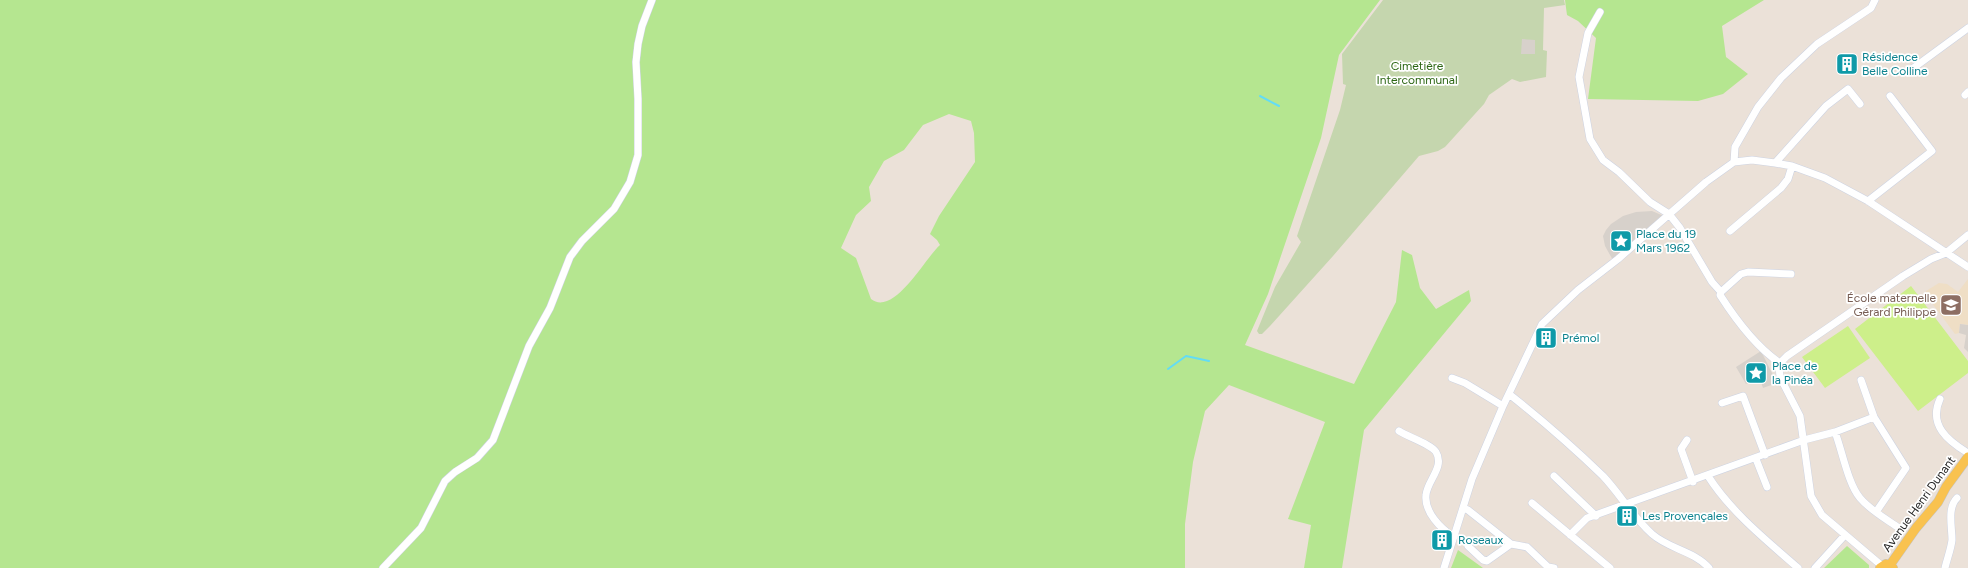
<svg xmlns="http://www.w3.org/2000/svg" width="1968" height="568" font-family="Figtree,sans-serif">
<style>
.education{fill:#efdec5}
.green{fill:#b5e690;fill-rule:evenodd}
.cemetery{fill:#c5d6ae}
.pitch{fill:#cdef8a}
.plaza{fill:#d7d1cb}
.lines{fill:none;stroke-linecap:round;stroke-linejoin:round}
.stream{stroke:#63dcf5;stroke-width:2}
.minor-casing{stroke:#cdd3e2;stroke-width:8}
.major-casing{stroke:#c3c3c3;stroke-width:10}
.minor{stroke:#fff;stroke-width:7}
.major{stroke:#f9c24f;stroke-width:9}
.labels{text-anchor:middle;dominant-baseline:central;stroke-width:3.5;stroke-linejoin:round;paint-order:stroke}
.culture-label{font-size:12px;fill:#0d838f;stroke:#fff;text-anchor:start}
.park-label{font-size:12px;fill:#2d6715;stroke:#fff}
.education-label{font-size:12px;fill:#785e54;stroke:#fff;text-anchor:end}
.street-label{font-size:12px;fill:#282828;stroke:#fff}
</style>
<rect width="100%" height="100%" fill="#ebe1d8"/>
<!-- education -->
<path class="education" d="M1968,279V325L1960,324L1959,333L1955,334L1926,295V291L1939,283L1947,284L1958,292Z"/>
<!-- green -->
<path class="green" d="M0,0H1380L1339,55L1321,138L1268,294L1245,345L1354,384L1396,302L1402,250L1412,255L1420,288L1436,309L1469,290L1471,301L1364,430L1342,568H1304L1311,525L1288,519L1325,422L1229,385L1205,411L1193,462L1185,524V568H0ZM949,114L971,121L974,133L975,162L939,216L930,234L937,240L940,245C925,258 894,317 871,299L856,258L841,248L856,215L871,201L869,187L884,161L904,150L923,125Z
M1565,0H1764L1722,26L1726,57L1748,74L1723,94L1698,101L1588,99L1596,38L1578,21L1567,15Z
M1847,546L1869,565V568H1824Z
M1458,550L1483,568H1451Z"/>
<!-- cemetery -->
<path class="cemetery" d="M1383,0H1564L1565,5L1544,8L1543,50L1547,51L1546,77L1520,82L1512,79L1489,95L1484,104L1445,147L1438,151L1419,156L1333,256L1270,326L1262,334H1259L1257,331L1275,287L1301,242L1297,236L1340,110L1346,85L1343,84L1342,54Z"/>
<!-- pitch -->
<path class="pitch" d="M1911,286L1968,361V373L1918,411L1855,329Z
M1848,326L1870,358L1825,388L1802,357Z"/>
<!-- plaza -->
<path class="plaza" d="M1522,39L1535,40V54H1521Z
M1652,211L1666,217L1614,262L1605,246L1603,236L1606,230L1611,224L1623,216L1636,212Z
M1960,324L1968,325V352L1964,348L1966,335L1959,333Z
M1761,351L1777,383L1763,388L1760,379L1746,384L1736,367Z"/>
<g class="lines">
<!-- stream -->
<path class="stream" d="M1260,96L1279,106
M1168,369L1186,356L1209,361"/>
<!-- minor casing -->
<g class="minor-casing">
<path id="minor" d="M1600,12L1588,33L1579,77L1590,139L1603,160L1619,172L1650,202L1669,214L1680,228L1712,282L1721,292L1720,295C1736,320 1756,347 1780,363
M1908,72L1968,28
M1965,95L1968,92
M1734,162L1735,147L1758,107L1781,78L1817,44L1871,8L1875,0
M1775,163L1826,106L1848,89L1860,104
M1868,201L1932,151L1890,96
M1730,231L1781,188L1788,179L1792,166
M1721,292L1741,274L1748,272L1791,274
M1780,363L1779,366L1780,377L1800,416L1811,496L1822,515L1882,566
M1780,363L1787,356L1903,276L1931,259L1946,253L1968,235
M1452,378L1465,383L1503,406
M1861,380L1874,417
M1509,394C1542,420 1573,447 1603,476C1620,494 1633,517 1652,534C1669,549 1694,551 1709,568
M1940,399C1928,425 1948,441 1968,453
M1722,403L1743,396L1765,455
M1399,431C1408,437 1431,444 1436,452C1445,467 1427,481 1426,495C1424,512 1441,529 1454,537
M1835,432C1842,450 1848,484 1860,498C1870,510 1886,519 1899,528
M1687,440L1681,449L1693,482
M1756,459L1767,487
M1554,476L1596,516
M1708,476C1731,512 1766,540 1798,568
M1532,503L1610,568
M1463,508L1468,510L1511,544L1527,547L1548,567L1554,568
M1570,535L1587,518L1804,440L1835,432L1874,417L1906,468L1876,512
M1468,546L1483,560L1487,561L1511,544
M383,568L421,528L445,481L455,472L477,458L493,440L529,346L550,308L570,257L582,241L614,209L630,182L638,155V99L636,62L638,44L642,26L652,0
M1444,568L1472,479L1503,406L1542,324L1578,290L1618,259L1706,182L1734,162L1752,160L1775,163L1792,166L1825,178L1868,201L1968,267
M1815,568L1845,535
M1945,568C1947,559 1951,549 1952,540C1952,527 1947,508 1957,498"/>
</g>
<!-- major casing -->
<g class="major-casing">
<path id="major" d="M1890,565L1916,528L1938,502L1946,487L1968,457
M1880,568L1886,564L1893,568"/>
</g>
<!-- minor -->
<use href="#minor" class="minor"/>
<!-- major -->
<use href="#major" class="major"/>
</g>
<!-- icons -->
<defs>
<g id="building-square" transform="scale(1.15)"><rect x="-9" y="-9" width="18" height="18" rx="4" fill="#0f9aa8" stroke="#fff"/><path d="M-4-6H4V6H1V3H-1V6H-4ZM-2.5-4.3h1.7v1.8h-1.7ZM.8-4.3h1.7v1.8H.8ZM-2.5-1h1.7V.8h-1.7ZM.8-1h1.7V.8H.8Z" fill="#fff"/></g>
<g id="sight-square" transform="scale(1.15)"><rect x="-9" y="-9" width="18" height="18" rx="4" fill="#0f9aa8" stroke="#fff"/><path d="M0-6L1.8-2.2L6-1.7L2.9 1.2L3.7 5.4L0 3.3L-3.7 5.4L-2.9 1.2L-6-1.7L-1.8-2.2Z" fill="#fff"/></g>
<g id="school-square" transform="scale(1.15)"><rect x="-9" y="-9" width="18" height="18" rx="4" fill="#8d6e63" stroke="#fff"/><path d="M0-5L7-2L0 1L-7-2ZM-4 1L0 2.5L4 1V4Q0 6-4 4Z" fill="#fff"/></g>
</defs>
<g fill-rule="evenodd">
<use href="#building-square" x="1847" y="64"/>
<use href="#sight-square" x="1621" y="241"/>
<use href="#school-square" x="1951" y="305"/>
<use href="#building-square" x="1546" y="338"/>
<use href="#sight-square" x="1756" y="373"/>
<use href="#building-square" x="1627" y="516"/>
<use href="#building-square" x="1442" y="540"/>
</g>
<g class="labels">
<!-- culture labels -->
<g class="culture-label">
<text x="1862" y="57">Résidence<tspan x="1862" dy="14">Belle Colline</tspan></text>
<text x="1636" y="234">Place du 19<tspan x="1636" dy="14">Mars 1962</tspan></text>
<text x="1562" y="338">Prémol</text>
<text x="1772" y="366">Place de<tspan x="1772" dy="14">la Pinéa</tspan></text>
<text x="1642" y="516">Les Provençales</text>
<text x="1458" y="540">Roseaux</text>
</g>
<!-- park labels -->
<g class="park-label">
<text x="1417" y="66">Cimetière<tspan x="1417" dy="14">Intercommunal</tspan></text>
</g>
<!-- education labels -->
<g class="education-label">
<text x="1936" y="298">École maternelle<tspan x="1936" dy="14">Gérard Philippe</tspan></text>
</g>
<!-- street labels -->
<g class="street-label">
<text transform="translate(1919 504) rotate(-54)">Avenue Henri Dunant</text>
</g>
</g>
</svg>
